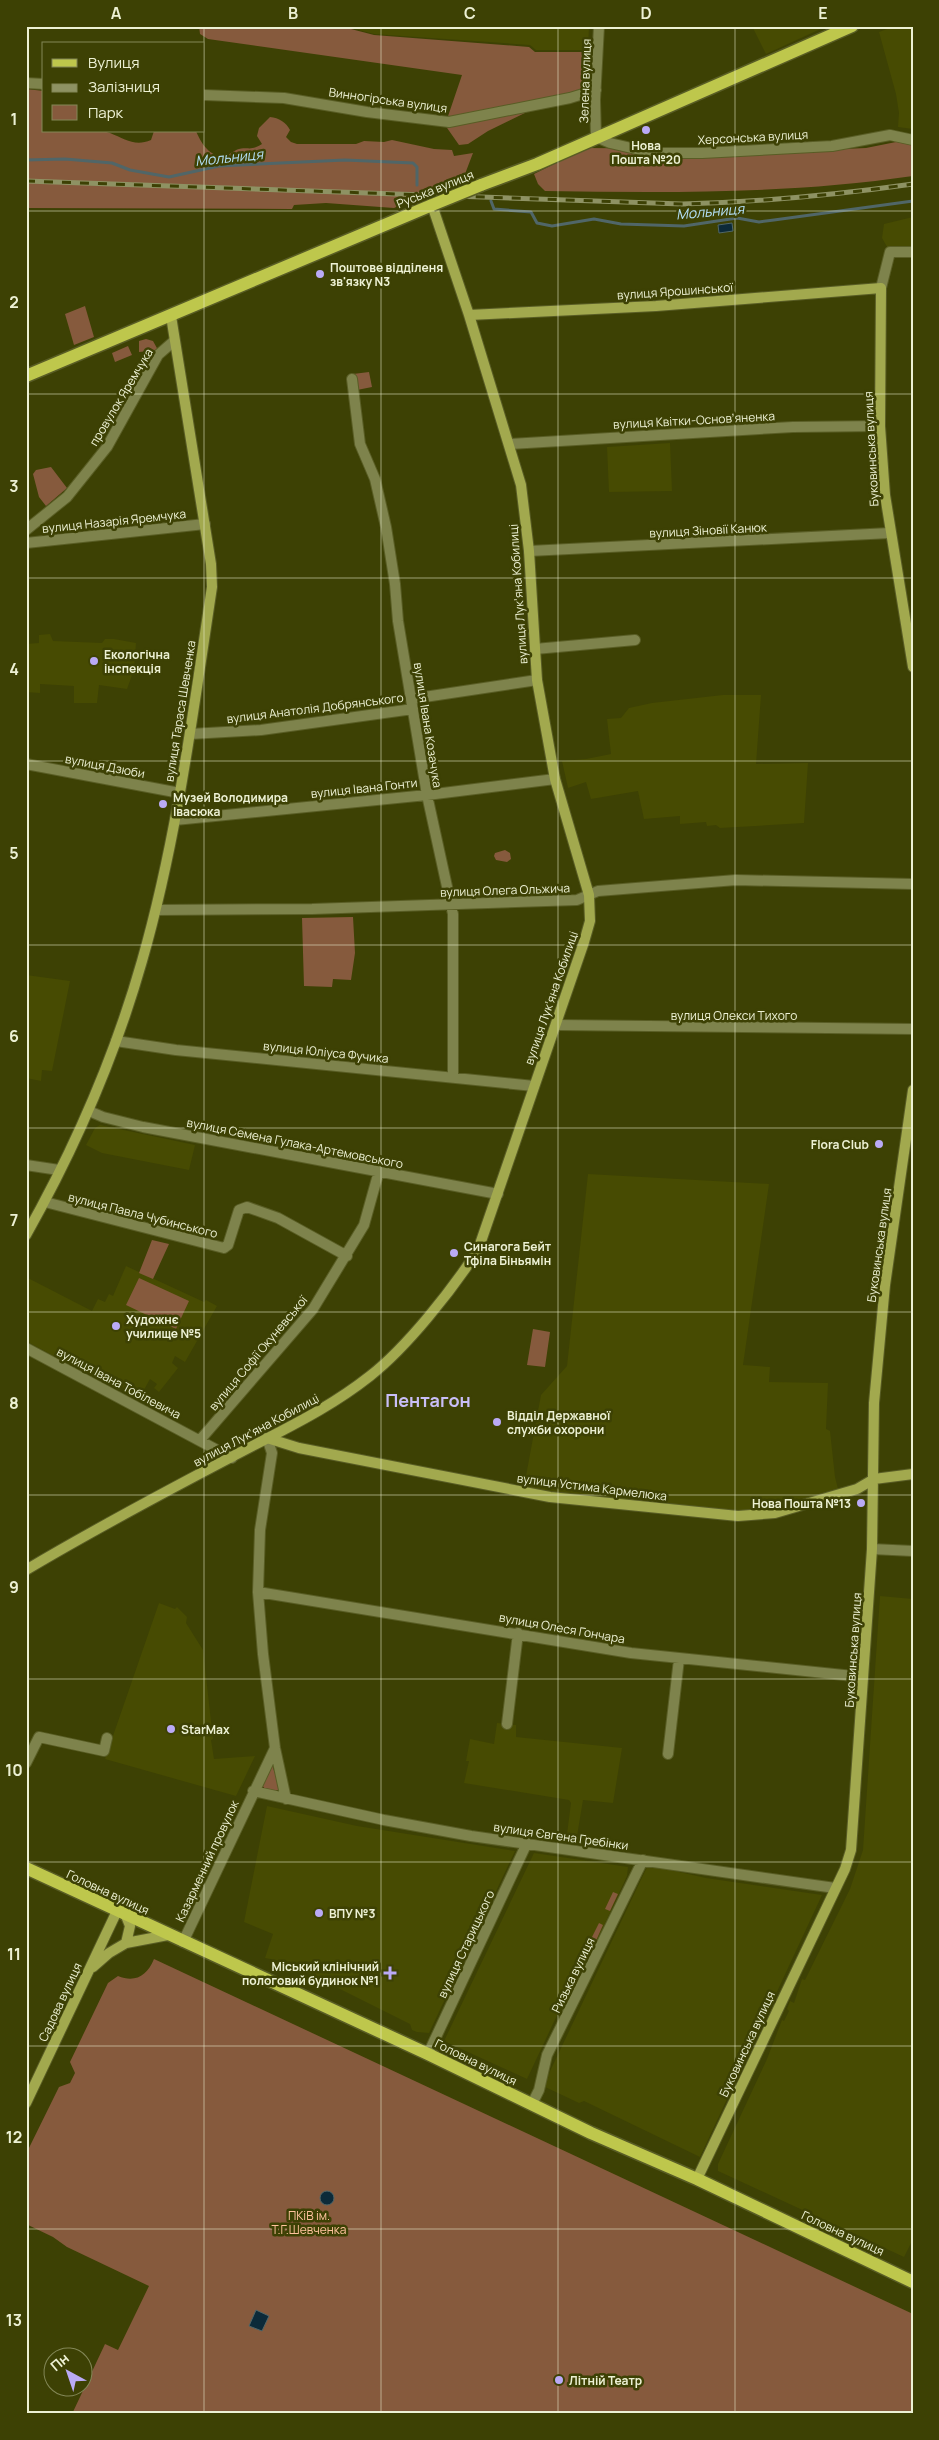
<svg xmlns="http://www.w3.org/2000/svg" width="939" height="2440" font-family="Manrope,sans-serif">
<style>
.built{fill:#474b02}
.green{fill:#865a3d}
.water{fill:#0c2a39;stroke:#506668}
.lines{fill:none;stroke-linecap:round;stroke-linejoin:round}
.stream{stroke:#506668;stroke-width:3}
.street-casing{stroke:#595d25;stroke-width:12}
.secondary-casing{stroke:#595d25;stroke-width:12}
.primary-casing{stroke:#595d25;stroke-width:15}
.street{stroke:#7e834c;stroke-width:10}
.secondary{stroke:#a2a94e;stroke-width:10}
.primary{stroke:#bec74c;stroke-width:12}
.rail-casing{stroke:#8e9263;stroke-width:5}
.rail{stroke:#3d4104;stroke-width:3;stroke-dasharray:9;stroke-linecap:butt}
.primary-bridge-casing{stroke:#595d25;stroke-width:15;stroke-linecap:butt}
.primary-bridge{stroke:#bec74c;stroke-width:12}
.grid{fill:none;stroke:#edf1d4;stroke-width:1;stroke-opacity:0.55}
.poi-dot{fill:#baaaf6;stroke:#3d4104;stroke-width:2}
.labels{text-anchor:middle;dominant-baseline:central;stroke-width:5;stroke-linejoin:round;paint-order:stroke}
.street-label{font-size:12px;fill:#edf1d4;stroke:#3d4104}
.poi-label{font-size:12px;font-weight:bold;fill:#edf1d4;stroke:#3d4104;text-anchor:start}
.park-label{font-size:12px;fill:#ffc39e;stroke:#3d4104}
.water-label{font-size:14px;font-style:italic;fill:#b4e0f8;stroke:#3d4104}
.district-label{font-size:18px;font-weight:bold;fill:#c9bef7;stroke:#3d4104}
.neatline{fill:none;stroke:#edf1d4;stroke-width:2}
.grid-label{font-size:16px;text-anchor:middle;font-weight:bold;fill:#edf1d4}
</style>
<rect width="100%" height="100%" fill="#3d4104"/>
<!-- built -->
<path class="built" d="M233,26H589L588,50H536L530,45L374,34L351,28Z
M752,26H827L766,54Z
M886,26H913V129L898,127L899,113L896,94L879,32L887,29Z
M913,217V252H890L882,238L884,224Z
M670,443L672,491L609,492L607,447Z
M50,634L53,641L102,643L105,639H114L136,643L134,670L127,689L99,685L97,703H74V686L40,684V693L26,692V644L39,643V635Z
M723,695H761L756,764L808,763L804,823L720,828L716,825L707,826L706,822L680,824V816L644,819L638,791L591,799L586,782L568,788L562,761L586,759L611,754L607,719L621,718L629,708L652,703Z
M26,975L70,981L52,1071L42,1070L41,1081L26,1078Z
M100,1125L195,1145L189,1170L102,1153L86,1145L95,1128Z
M588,1174L769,1184L743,1365L770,1367L769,1382L828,1383L826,1429L830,1431L835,1477L839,1493L775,1512L738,1515L523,1492L541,1395L567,1366Z
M126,1266L204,1302L206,1300L217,1306L185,1362L175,1356L172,1363L178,1368L159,1392L154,1388L157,1384L150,1379L140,1397L89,1369L86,1373L26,1341V1277L92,1311L98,1299L105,1302L109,1294L113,1296Z
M880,1596L913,1599V2239L904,2257L718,2171V2164L767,2059L782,2020L784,2021L789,2011L787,2009L790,2001L794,2003L802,1979L805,1980L850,1889L863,1850Z
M159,1603L175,1609L177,1607L187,1617L186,1623L203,1650L213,1739L211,1740L214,1759L255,1756L236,1796L105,1759Z
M497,1723L516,1725V1737L622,1748L613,1803L583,1800L577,1836L567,1834L571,1803L569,1800L464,1783L469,1761H466L470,1739L494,1744Z
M267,1806L357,1826L515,1851L429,2033L417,2032L412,2030L410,2024L286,1962L265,1958L273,1934L244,1922Z
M534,1853L628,1867L627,1876L595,1945L591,1943L527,2079L444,2041Z
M648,1865L706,1878L822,1895L700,2157L584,2101L579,2103L543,2086Z"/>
<!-- green -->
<path class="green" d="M199,26H230L239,29H351L374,35L529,47L535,52H588L581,89L574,96L535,108L488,131L468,144L459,145L445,125L462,75L208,39L200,34Z
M26,89L44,91V131C64,131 91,126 110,133C125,139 135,147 151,140L154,131H196C201,143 210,158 225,156C230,155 234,150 239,149C251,147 250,151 262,144L257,136L259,128L270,117C279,118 286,122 290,130L286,137L291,142L297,144H356L364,141L384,142L392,140L434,149L452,150L454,156L473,153L465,174L460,178L394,208L326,203L294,205L292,209L26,208Z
M901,141L913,142V176C790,194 668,193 545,191L538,184L534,174L586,148L821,150L866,148Z
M85,306L94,337L74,345L65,314Z
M146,339L153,341L158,350L139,352V341Z
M128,346L132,355L115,362L112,353Z
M369,372L372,387L357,390L353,374Z
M51,467L67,488L46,506L39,497L33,474L36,470Z
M505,850L510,853L511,859L507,862L496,860L494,856L495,853Z
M353,917L355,953L351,980L333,979L332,987L304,986L302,918Z
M152,1240L169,1244L153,1279L139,1273Z
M139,1278L189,1301L176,1329L126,1305Z
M533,1329L550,1332L545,1367L527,1365Z
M272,1765L279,1785L278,1790C273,1791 264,1790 262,1785Z
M613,1892L618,1894L610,1911L605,1909Z
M599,1923L603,1925L595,1943L590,1941Z
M154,1959L913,2314V2414H72L105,2344L118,2350L149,2286L67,2247L53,2237L26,2224V2154L59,2087L70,2083L75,2073L70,2062L108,1983L118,1976C135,1983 147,1976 154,1959Z"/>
<!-- water -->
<path class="water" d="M732,223L733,231L719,233L718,225Z
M320 2198a7 7 0 1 1 14 0a7 7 0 1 1-14 0Z
M256,2310L269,2316L262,2331L249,2326Z"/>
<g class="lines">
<!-- stream -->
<path class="stream" d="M26,160L65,159L112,163L130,170L169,177L219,166L345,160L413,163L417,167V185
M491,201L494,209L531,212L537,223L552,226L594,219L621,224L684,226L737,218L759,222L774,220L913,201"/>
<!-- street casing -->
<g class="street-casing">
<path id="street" d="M599,26L595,100L596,137L610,143L653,153H702L832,146L890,135L913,140
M26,83L44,84
M204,95L284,98L367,112L449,122L570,98L596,90
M881,288L890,252H913
M352,379L360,444L375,479L386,527L395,584L398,621L427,795L453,914V1078
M510,444L793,427L880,426
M26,530L67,497L107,447L158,355L174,341
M26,543L205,524
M529,551L890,533
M535,649L635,640
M411,699L537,680
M190,734L261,730L413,709
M26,764L180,793
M175,820L427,795L555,779
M156,910L312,909L577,900L598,891L736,880L913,884
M556,1025L913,1029
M116,1041L176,1050L534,1086
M89,1111L103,1117L143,1127L498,1194
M26,1165L59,1170
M45,1202L224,1248L228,1245L239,1210L247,1207L278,1218L347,1256
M26,1348L232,1458
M267,1438L272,1453L260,1530L258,1592L263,1654L275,1748L286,1799
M200,1440L313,1309L364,1225L379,1171
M872,1549L913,1551
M258,1592L631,1653L863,1677
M507,1724L518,1633
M668,1754L679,1659
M26,1763L39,1737L104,1751L107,1738
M253,1791L384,1820L471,1836L835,1888
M183,1942L275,1748
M428,2054L527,1843
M532,2104L539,2090L547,2055L643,1860"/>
</g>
<!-- secondary casing -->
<g class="secondary-casing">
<path id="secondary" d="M469,315L656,306L881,288L880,426L885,495L913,667
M26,1235C75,1148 115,1056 142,961C177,839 193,712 212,587L211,564L171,316
M267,1438L299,1448L550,1497L738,1516L775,1513L857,1489L874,1479L913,1474
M26,1570C105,1523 185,1481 266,1439C303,1420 337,1402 370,1376C407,1347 452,1290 478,1250L584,942L590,921L589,895L555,779L537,680L529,551L521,485L469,315L432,205
M126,1943L130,1926L126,1916
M93,1967L109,1953L126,1943L168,1935
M26,2103L117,1911
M697,2179L845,1869L851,1850L872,1549L874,1403L885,1285L913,1090"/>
</g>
<!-- primary casing -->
<g class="primary-casing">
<path id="primary" d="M481,185L537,164L852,26
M26,376L432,205
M26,1868L428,2054L591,2133L697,2179L913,2282"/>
</g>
<!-- street -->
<use href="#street" class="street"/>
<!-- secondary -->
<use href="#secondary" class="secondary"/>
<!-- primary -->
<use href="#primary" class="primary"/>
<!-- rail casing -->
<g class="rail-casing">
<path id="rail" d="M26,181L682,204C760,202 835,195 913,184"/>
</g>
<!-- rail -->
<use href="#rail" class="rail"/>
<!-- primary-bridge casing -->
<g class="primary-bridge-casing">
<path id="primary-bridge" d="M432,205L481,185"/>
</g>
<!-- primary-bridge -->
<use href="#primary-bridge" class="primary-bridge"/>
</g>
<!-- grid -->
<path class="grid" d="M204,26V2414M381,26V2414M558,26V2414M735,26V2414M26,211H913M26,394H913M26,578H913M26,761H913M26,945H913M26,1128H913M26,1312H913M26,1495H913M26,1679H913M26,1862H913M26,2046H913M26,2229H913"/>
<!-- markers -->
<g class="poi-dot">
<circle cx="646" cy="130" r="5"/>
<circle cx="320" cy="274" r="5"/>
<circle cx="94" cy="661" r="5"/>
<circle cx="163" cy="804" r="5"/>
<circle cx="879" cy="1144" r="5"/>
<circle cx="454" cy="1253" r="5"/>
<circle cx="116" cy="1326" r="5"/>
<circle cx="497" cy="1422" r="5"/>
<circle cx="861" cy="1503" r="5"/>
<circle cx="171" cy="1729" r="5"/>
<circle cx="319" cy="1913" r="5"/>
<path d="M387.5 1965.5h5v5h5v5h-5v5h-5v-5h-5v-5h5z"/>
<circle cx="559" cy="2380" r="5"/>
</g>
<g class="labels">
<!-- street labels -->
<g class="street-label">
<text transform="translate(585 81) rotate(-88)">Зелена вулиця</text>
<text transform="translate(388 100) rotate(8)">Винногірська вулиця</text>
<text transform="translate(753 137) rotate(-3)">Херсонська вулиця</text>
<text transform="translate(435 189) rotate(-22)">Руська вулиця</text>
<text transform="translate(675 291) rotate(-4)">вулиця Ярошинської</text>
<text transform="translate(121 397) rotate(-59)">провулок Яремчука</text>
<text transform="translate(694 420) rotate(-3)">вулиця Квітки-Основʼяненка</text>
<text transform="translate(871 449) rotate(-93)">Буковинська вулиця</text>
<text transform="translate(114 521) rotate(-6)">вулиця Назарія Яремчука</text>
<text transform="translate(708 530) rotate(-3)">вулиця Зіновії Канюк</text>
<text transform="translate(518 594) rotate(-94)">вулиця Лукʼяна Кобилиці</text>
<text transform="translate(315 708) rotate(-7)">вулиця Анатолія Добрянського</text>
<text transform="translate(180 711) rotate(-81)">вулиця Тараса Шевченка</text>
<text transform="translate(428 725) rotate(81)">вулиця Івана Козачука</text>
<text transform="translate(105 766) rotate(11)">вулиця Дзюби</text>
<text transform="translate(364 788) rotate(-6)">вулиця Івана Гонти</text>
<text transform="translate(505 890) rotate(-2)">вулиця Олега Ольжича</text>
<text transform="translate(551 998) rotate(-71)">вулиця Лукʼяна Кобилиці</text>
<text x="734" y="1015">вулиця Олекси Тихого</text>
<text transform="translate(326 1052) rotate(6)">вулиця Юліуса Фучика</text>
<text transform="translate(295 1143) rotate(11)">вулиця Семена Гулака-Артемовського</text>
<text transform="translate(143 1215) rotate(14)">вулиця Павла Чубинського</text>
<text transform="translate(879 1245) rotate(-82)">Буковинська вулиця</text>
<text transform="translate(258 1353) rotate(-50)">вулиця Софії Окуневської</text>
<text transform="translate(119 1383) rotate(28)">вулиця Івана Тобілевича</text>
<text transform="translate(256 1430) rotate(-28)">вулиця Лукʼяна Кобилиці</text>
<text transform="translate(592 1487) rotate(7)">вулиця Устима Кармелюка</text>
<text transform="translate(562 1628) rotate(10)">вулиця Олеся Гончара</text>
<text transform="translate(853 1650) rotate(-86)">Буковинська вулиця</text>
<text transform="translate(561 1836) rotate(8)">вулиця Євгена Гребінки</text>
<text transform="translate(207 1861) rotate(-65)">Казарменний провулок</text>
<text transform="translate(108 1892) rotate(25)">Головна вулиця</text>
<text transform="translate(466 1944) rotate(-65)">вулиця Старицького</text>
<text transform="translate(573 1975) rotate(-64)">Ризька вулиця</text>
<text transform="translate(60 2002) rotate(-65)">Садова вулиця</text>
<text transform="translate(747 2044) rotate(-65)">Буковинська вулиця</text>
<text transform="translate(476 2062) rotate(26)">Головна вулиця</text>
<text transform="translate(843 2233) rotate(25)">Головна вулиця</text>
</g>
<!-- poi labels -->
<g class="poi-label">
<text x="646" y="145" text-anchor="middle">Нова<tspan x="646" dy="14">Пошта №20</tspan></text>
<text x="330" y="267">Поштове відділеня<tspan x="330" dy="14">зв'язку N3</tspan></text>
<text x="104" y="654">Екологічна<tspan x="104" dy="14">інспекція</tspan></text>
<text x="173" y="797">Музей Володимира<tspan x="173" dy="14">Івасюка</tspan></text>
<text x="869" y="1144" text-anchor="end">Flora Club</text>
<text x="464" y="1246">Синагога Бейт<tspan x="464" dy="14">Тфіла Біньямін</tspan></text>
<text x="126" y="1319">Художнє<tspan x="126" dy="14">училище №5</tspan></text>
<text x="507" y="1415">Відділ Державної<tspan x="507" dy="14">служби охорони</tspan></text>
<text x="851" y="1503" text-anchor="end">Нова Пошта №13</text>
<text x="181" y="1729">StarMax</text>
<text x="329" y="1913">ВПУ №3</text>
<text x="379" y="1966" text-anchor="end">Міський клінічний<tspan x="379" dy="14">пологовий будинок №1</tspan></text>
<text x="569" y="2380">Літній Театр</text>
</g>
<!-- park labels -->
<g class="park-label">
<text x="309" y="2215">ПКіВ ім.<tspan x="309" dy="14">Т.Г.Шевченка</tspan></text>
</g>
<!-- water labels -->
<g class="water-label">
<text transform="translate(229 157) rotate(-6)">Мольниця</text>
<text transform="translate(710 211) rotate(-5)">Мольниця</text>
</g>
<!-- district labels -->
<g class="district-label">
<text x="428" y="1400">Пентагон</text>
</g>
</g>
<!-- border -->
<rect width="939" height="2440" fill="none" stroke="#3d4104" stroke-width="55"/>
<!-- legend -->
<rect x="42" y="42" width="162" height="90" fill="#3d4104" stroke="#838757"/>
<rect x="52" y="59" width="25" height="8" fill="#bec74c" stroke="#838757"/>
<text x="88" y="68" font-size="15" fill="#edf1d4">Вулиця</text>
<rect x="52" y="84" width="25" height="8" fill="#8e9263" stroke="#838757"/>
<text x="88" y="92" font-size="15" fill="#edf1d4">Залізниця</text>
<rect x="52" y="105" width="25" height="15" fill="#865a3d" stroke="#838757"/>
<text x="88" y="118" font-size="15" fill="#edf1d4">Парк</text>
<!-- north arrow -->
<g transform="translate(68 2372) rotate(320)"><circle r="24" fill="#3d4104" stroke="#838757"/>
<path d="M0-4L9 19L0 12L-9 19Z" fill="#baaaf6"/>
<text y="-8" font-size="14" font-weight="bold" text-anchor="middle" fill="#edf1d4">Пн</text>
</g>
<rect x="28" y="28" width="884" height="2384" class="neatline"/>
<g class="grid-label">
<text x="116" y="19">A</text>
<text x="293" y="19">B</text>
<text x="470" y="19">C</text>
<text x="646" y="19">D</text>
<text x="823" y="19">E</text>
<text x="14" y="125">1</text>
<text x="14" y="308">2</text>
<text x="14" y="492">3</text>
<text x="14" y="675">4</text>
<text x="14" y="859">5</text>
<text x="14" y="1042">6</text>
<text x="14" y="1226">7</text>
<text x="14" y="1409">8</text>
<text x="14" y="1593">9</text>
<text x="14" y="1776">10</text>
<text x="14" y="1960">11</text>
<text x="14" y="2143">12</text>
<text x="14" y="2326">13</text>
</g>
</svg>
